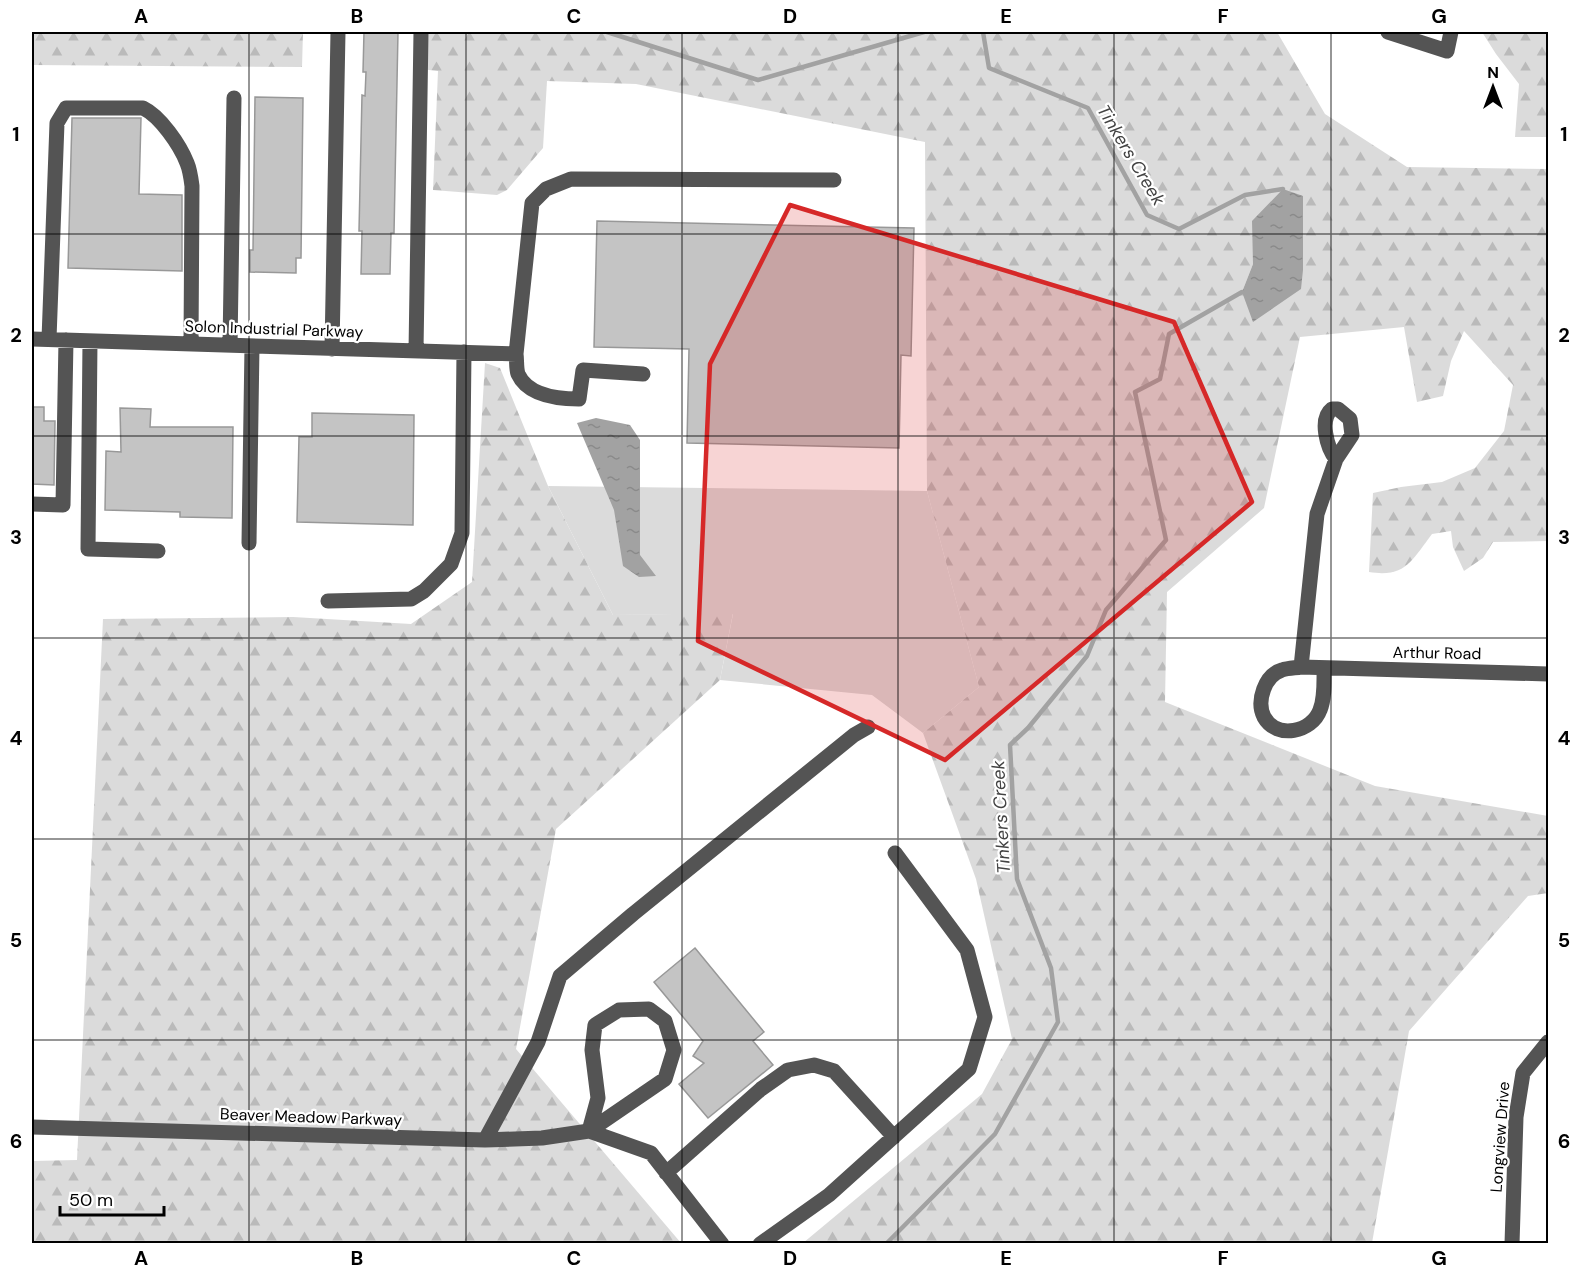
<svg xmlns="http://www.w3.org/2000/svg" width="1580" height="1275" font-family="'DM Sans',sans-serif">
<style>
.grass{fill:#dbdbdb}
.forest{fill:url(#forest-firs);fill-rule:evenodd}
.water{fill:url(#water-ripples)}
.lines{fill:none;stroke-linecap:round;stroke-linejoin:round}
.stream{stroke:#a2a2a2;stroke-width:4.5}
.building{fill:#c4c4c4;stroke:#989898;stroke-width:1.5}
.minor{stroke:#545454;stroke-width:15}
.marked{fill:#d62828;fill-opacity:0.2;stroke:#d62828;stroke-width:4.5;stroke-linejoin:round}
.grid{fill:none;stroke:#000;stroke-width:1.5;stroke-opacity:0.55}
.labels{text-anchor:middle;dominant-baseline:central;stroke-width:4.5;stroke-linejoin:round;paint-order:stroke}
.street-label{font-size:16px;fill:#000;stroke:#fff}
.water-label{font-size:18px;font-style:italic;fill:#434343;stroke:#fff}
.neatline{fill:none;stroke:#000;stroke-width:2}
.grid-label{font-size:20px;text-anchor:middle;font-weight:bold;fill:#000}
</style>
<defs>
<pattern id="forest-firs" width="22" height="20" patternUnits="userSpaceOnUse" patternTransform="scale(1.5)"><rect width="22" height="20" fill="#dbdbdb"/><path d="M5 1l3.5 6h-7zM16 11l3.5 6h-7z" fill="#bababa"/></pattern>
<pattern id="water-ripples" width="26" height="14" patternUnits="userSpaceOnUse" patternTransform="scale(1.5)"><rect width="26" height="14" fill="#a2a2a2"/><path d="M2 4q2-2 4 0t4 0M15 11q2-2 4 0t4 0" fill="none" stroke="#8a8a8a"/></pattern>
</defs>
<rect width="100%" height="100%" fill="#fff"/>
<!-- grass -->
<path class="grass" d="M548,486L927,491L979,687L923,733L872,695L720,680L733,614L613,615Z"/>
<!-- forest -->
<path class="forest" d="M33,32H303L302,67L33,65Z
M421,32H1277L1325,114L1407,167L1548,169V541L1493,542L1483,558L1464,571L1453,547L1451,531L1432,534C1412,560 1406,578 1369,572L1373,493L1401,487L1442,482L1475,468L1504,431L1513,385L1464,331L1451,361L1443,396L1417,402L1404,327L1300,337L1264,508L1167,592L1165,702L1375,786L1548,816V893L1528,896L1409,1031L1372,1243H803L982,1094L1012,1039L976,879L923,733L979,687L927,491L925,142L636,84L547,81L543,148L507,190L497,195L433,190L438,71L420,69ZM1253,264L1303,270L1242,292Z
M1482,32H1548V137H1515L1519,84L1496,54Z
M485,363L500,368L548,486L613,615L733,613L720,680L556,829L516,1049L681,1243H32V1161L77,1160L103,619L293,617L411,624L472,582Z"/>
<!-- water -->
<path class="water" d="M1283,189L1303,196V270L1301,289L1253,322L1242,292L1253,264L1252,221Z
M596,418L630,425L640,440V555L656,576L639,577L623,566L614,510L577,423Z"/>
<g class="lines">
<!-- stream -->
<path class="stream" d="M607,32L758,80L924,32
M983,32L989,68L1088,108L1147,215L1179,229L1245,195L1283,189
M886,1244L995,1134L1058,1022L1051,968L1017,879L1010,745L1028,728L1087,656L1106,610L1166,540L1135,392L1160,379L1169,334L1242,292"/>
</g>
<!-- building -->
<path class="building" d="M364,32H398L394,233H391L390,274H361L362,231H359L362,95L365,96L366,72H363Z
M255,97L303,98L301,258H296V273L250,272V250H253Z
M72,118H141L139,194L182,195V271L68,268Z
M597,221L914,228L911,356L901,355L899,448L687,443L689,349L594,347Z
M32,407H44V421H55L54,485L32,484Z
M120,408L151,409L150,427H233L232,518L180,517V512L105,510L106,451L121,452Z
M312,413L414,415L413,525L297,522L299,437H312Z
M695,948L764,1032L753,1041L773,1065L708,1118L679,1084L704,1063L693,1056L703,1041L654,982Z"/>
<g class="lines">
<!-- minor -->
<path class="minor" d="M1388,32L1447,51L1451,32
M32,339L516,354
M49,339L57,123L66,108H143C160,116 180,145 187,163C190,170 191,178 192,186L191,344
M90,341L88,549L158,551
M230,345L234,98
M332,349L338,32
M416,351L421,32
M643,374L583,370L579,399C559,399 528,396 518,374C516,368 517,360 516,354L532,203L546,189L571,179L834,180
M32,504L63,505L66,340
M249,543L252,346
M328,601L411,599L424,591L451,564L462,533L464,352
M1301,667L1317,514L1336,459L1352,435L1350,419L1338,409H1332C1319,419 1327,448 1336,459
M1324,668C1324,681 1325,698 1320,710C1312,732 1277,740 1264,717C1256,701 1265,675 1282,670C1288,668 1295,668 1301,667L1548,674
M32,1127L485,1140L542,1138L589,1131L665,1079L674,1050L665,1021L649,1009L619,1010L595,1025L592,1050L598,1098L589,1131
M589,1131L651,1153L722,1244
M485,1140L538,1042L560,976L633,914L854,735L868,727
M666,1173L761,1089L788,1070L814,1065L834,1071L894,1137
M760,1244L829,1195L969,1069L985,1017L967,950L895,853
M1512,1244L1516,1117L1523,1073L1548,1042"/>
</g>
<!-- marked area -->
<path class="marked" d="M790,205L1174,322L1252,502L945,760L698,641L710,364Z"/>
<!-- grid -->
<path class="grid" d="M249,32V1244M466,32V1244M682,32V1244M898,32V1244M1114,32V1244M1331,32V1244M32,234H1548M32,436H1548M32,638H1548M32,839H1548M32,1040H1548"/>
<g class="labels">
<!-- street labels -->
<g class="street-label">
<text transform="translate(274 329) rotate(2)">Solon Industrial Parkway</text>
<text transform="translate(1437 653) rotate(1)">Arthur Road</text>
<text transform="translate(311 1117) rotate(2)">Beaver Meadow Parkway</text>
<text transform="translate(1500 1137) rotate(-86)">Longview Drive</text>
</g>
<!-- water labels -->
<g class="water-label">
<text transform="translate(1131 155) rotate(59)">Tinkers Creek</text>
<text transform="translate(1001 817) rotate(-93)">Tinkers Creek</text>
</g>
</g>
<!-- border -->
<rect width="1580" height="1275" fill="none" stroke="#ffffff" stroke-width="66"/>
<!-- north arrow -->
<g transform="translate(1493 87)" stroke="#ffffff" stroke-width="4.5" paint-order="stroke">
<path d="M0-4.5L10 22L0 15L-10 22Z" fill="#000000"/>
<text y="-9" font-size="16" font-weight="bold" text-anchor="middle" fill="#000000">N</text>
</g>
<!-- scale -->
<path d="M60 1206v9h104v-9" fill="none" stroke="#000000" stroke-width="3"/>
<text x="69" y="1206" font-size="18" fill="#000000" stroke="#ffffff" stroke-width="4.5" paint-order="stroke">50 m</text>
<rect x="33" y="33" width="1514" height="1209" class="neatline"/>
<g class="grid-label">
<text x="141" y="23">A</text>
<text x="357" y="23">B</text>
<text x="574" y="23">C</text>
<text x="790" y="23">D</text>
<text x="1006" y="23">E</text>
<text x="1223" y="23">F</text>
<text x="1439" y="23">G</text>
<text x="16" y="141">1</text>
<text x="1564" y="141">1</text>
<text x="16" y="342">2</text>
<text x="1564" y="342">2</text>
<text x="16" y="544">3</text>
<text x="1564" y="544">3</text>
<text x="16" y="745">4</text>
<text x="1564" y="745">4</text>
<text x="16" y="947">5</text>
<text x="1564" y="947">5</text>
<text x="16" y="1148">6</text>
<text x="1564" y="1148">6</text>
<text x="141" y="1265">A</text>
<text x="357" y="1265">B</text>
<text x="574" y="1265">C</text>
<text x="790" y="1265">D</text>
<text x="1006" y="1265">E</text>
<text x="1223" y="1265">F</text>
<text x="1439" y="1265">G</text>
</g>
</svg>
